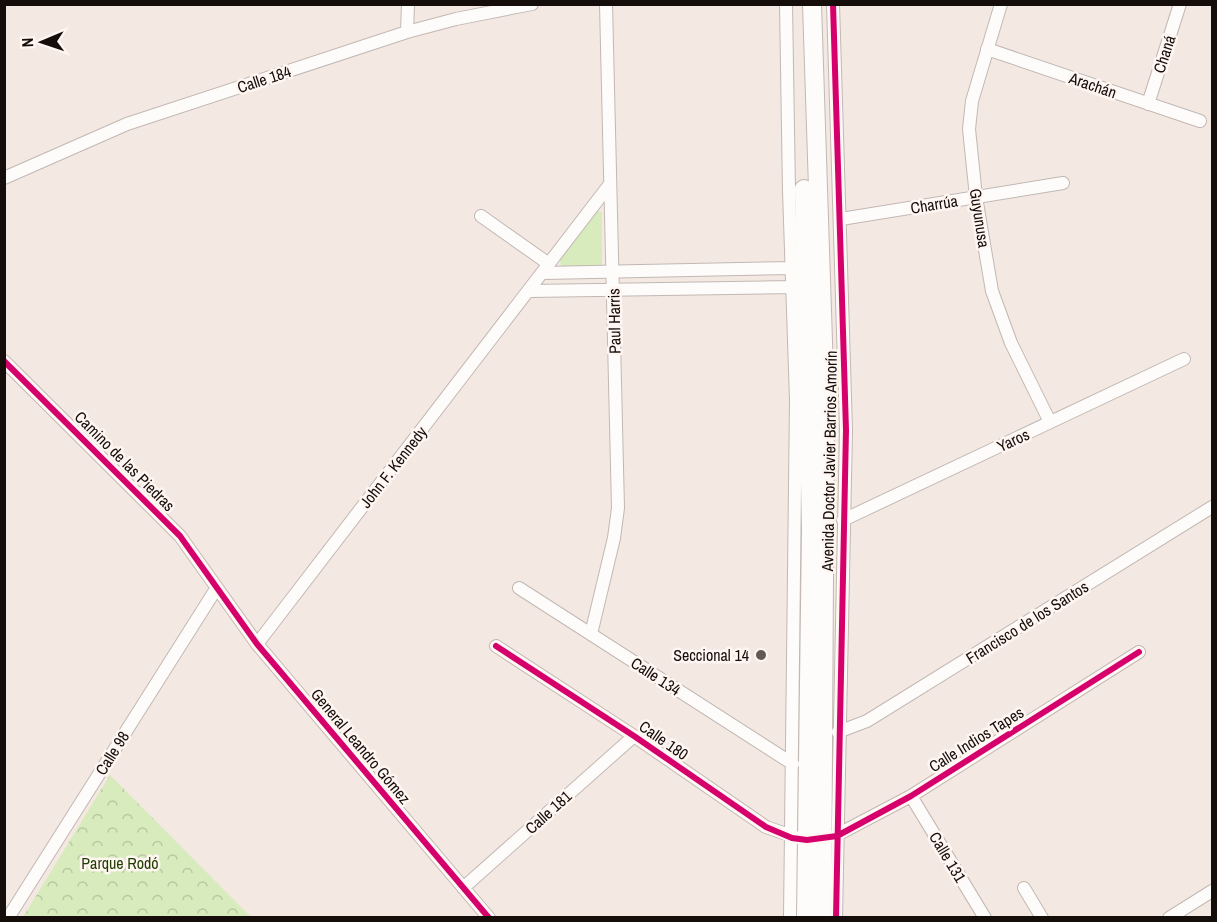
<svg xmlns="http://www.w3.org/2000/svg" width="1217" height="922" font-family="'Archivo Narrow',sans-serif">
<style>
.green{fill:#d7ebbd}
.forest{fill:url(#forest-crowns)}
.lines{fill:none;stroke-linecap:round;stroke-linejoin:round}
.minor-casing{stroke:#c2b8b3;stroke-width:14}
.highway-casing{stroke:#c2b8b3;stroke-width:20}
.minor{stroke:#fdfcfb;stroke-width:12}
.highway{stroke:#fdfcfb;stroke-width:18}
.cycleway-casing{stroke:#fff6f1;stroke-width:10}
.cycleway{stroke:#d6006c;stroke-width:6}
.poi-dot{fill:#635a56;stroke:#fff6f1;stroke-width:2}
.labels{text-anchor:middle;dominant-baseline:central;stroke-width:5;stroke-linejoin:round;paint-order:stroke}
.street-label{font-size:16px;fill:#150d0a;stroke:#fff6f1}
.poi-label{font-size:16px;fill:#150d0a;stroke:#fff6f1;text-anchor:end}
.park-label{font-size:16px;fill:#1f3c00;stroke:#fff6f1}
</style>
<defs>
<pattern id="forest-crowns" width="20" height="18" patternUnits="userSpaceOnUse" patternTransform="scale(1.5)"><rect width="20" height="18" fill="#d7ebbd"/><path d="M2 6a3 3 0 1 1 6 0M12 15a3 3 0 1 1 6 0" fill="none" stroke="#b8c8a1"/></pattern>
</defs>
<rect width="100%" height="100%" fill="#f4e8e2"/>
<!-- green -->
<path class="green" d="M593,210L602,212V264L598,267L562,268L559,258Z"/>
<!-- forest -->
<path class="forest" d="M110,775L251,917H23Z"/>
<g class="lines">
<!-- minor casing -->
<g class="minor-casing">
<path id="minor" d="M786,4L789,191L796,400L790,918
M833,4L846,430L836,918
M1001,4L972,101L969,129L976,197L992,291L1011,343L1050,422
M407,32L408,4
M987,49L1200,121
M1148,104L1180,4
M4,178L127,124L407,32L456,19L532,4
M481,216L549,264
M841,219L1063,183
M543,273L791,268L795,272
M529,291L792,287L796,282
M4,361L180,536L257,644L489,918
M843,520L1184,359
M519,588L793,764
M591,634L614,538L618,508L606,4
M257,644L610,184
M496,646L634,736L766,827L798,838
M838,732L867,721L1212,507
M911,796L985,918
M833,837L911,796L1139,652
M463,888L634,736
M1024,888L1042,918
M8,918L216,589
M1169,918L1212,891"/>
</g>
<!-- highway casing -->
<g class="highway-casing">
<path id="highway" d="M812,4L825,403L822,918
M804,189L811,529L806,918"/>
</g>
<!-- minor -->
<use href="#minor" class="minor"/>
<!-- highway -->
<use href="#highway" class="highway"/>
<!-- cycleway casing -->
<g class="cycleway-casing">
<path id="cycleway" d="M833,4L846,430L836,918
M4,361L180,536L257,644L489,918
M496,646L634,736L766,827L792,838L807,840L837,836L911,796L1139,652"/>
</g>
<!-- cycleway -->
<use href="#cycleway" class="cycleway"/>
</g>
<!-- markers -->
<circle class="poi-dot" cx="761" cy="655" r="6"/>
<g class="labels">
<!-- street labels -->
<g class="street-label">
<text transform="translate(1164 54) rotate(-72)">Chaná</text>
<text transform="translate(264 79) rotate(-18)">Calle 184</text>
<text transform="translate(1093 85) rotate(19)">Arachán</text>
<text transform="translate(934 204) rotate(-9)">Charrúa</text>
<text transform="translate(980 218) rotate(81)">Guyunusa</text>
<text transform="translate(614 321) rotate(-91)">Paul Harris</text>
<text transform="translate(1013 440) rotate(-25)">Yaros</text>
<text transform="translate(125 461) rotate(45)">Camino de las Piedras</text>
<text transform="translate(829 461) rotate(-89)">Avenida Doctor Javier Barrios Amorín</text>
<text transform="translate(393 467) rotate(-52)">John F. Kennedy</text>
<text transform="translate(1027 622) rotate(-32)">Francisco de los Santos</text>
<text transform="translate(656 676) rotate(33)">Calle 134</text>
<text transform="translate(976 739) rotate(-32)">Calle Indios Tapes</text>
<text transform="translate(664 740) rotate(35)">Calle 180</text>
<text transform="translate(361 746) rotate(50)">General Leandro Gómez</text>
<text transform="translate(112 753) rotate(-58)">Calle 98</text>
<text transform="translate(548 812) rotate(-42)">Calle 181</text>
<text transform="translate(948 857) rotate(59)">Calle 131</text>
</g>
<!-- poi labels -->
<g class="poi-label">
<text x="749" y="655">Seccional 14</text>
</g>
<!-- park labels -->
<g class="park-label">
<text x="120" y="863">Parque Rodó</text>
</g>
</g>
<!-- border -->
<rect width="1217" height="922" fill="none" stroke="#150d0a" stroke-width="12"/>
<!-- north arrow -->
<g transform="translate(42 42) rotate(268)" stroke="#fff6f1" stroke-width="4.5" paint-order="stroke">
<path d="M0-4.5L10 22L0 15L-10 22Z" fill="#150d0a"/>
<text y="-9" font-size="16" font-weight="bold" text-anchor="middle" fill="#150d0a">N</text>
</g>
</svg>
